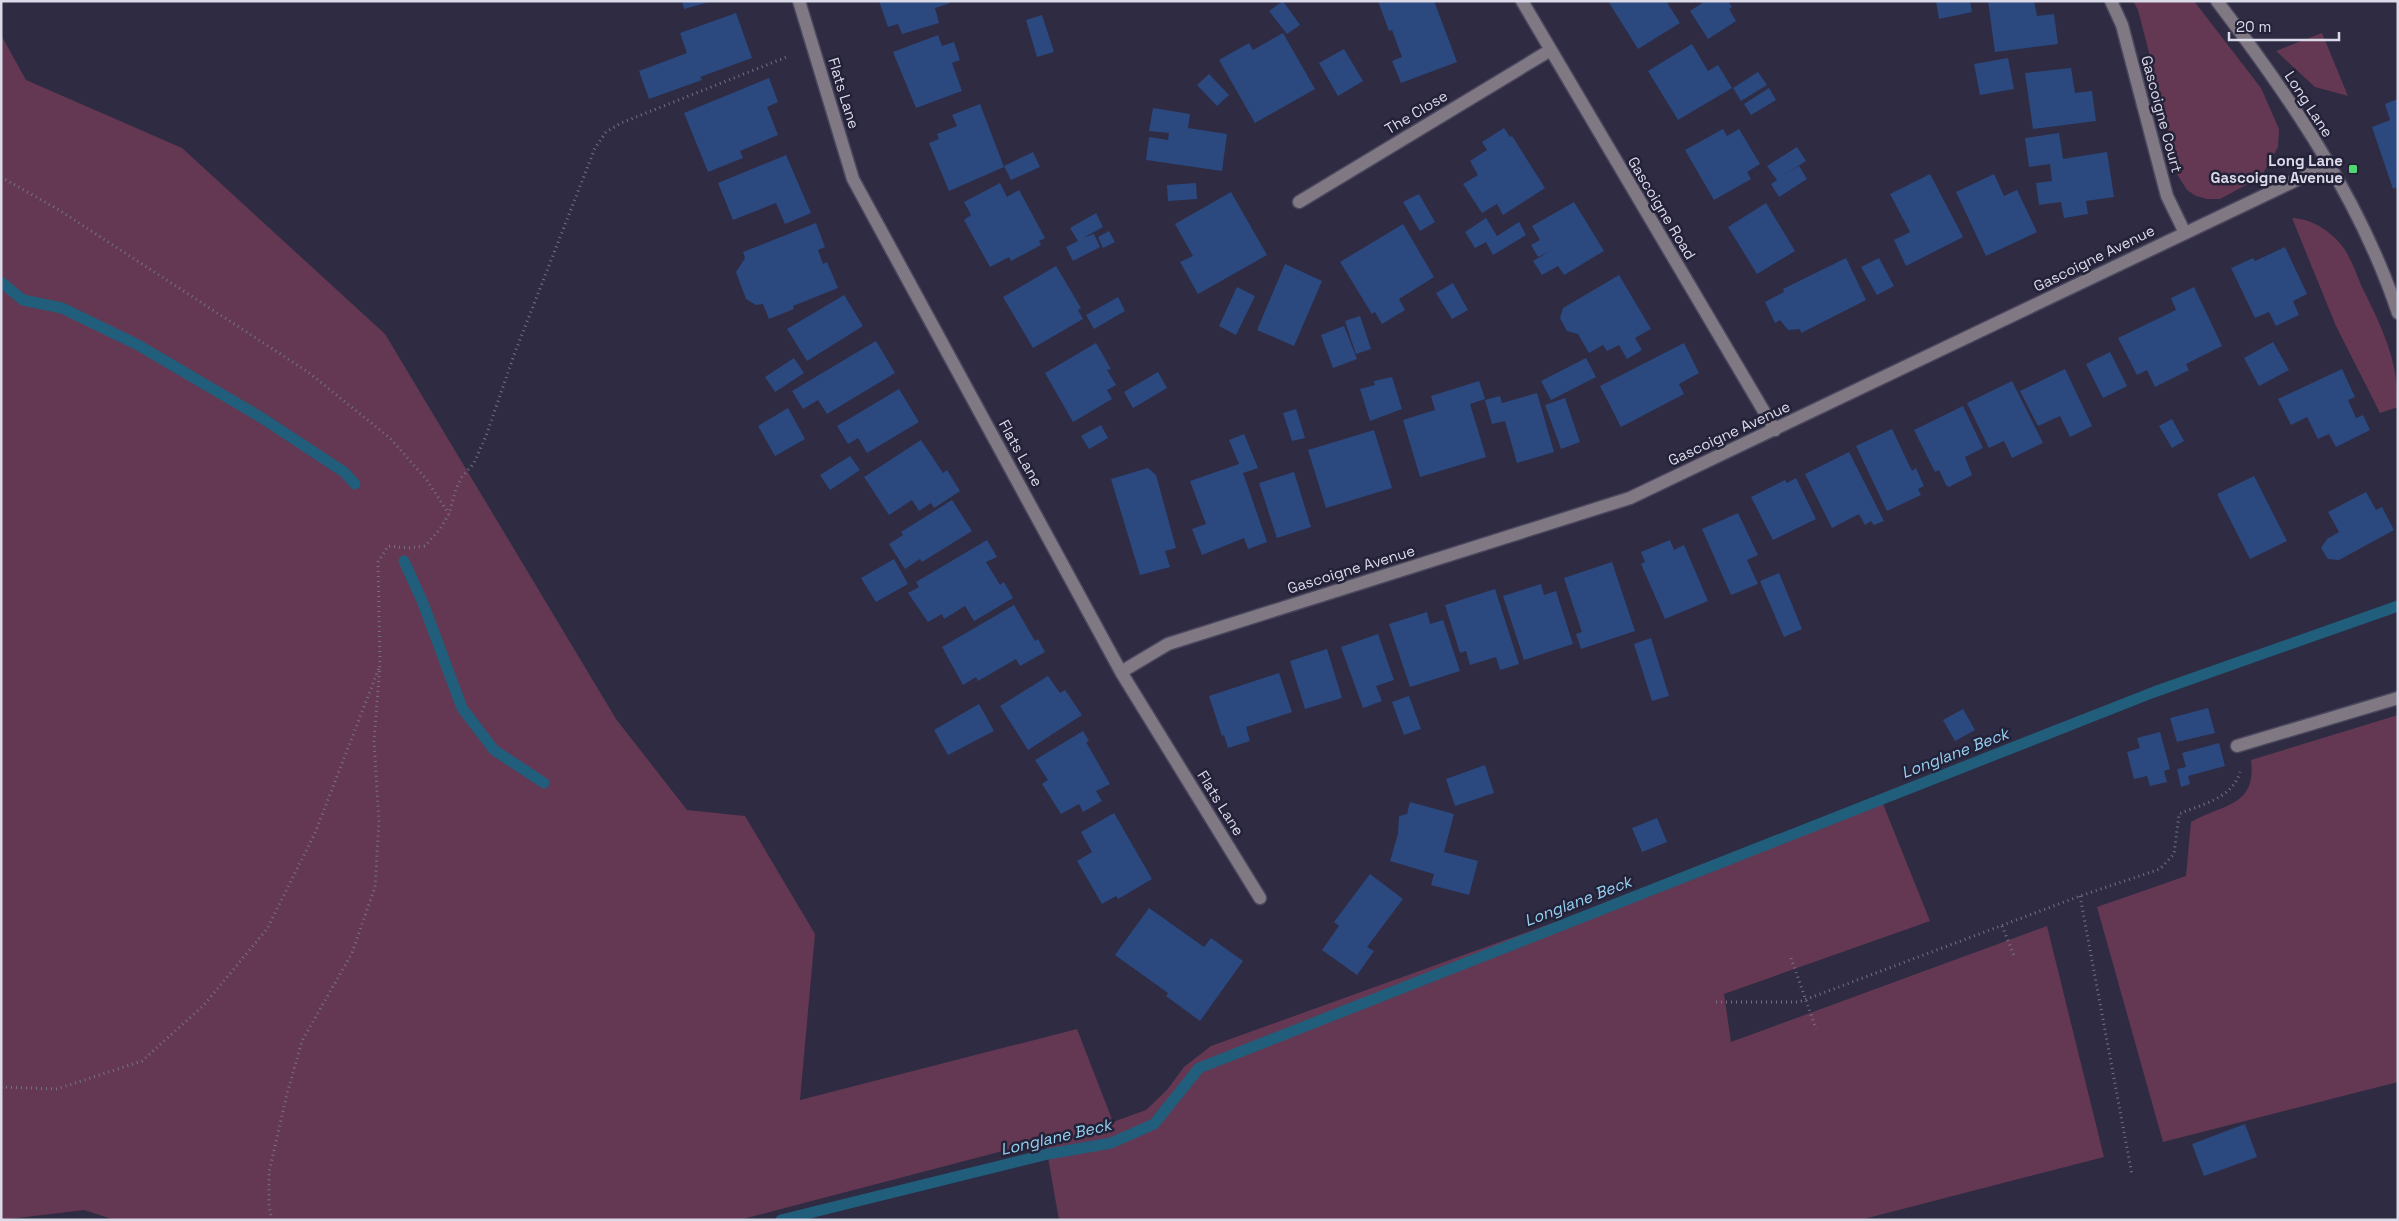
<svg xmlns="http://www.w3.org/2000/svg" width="2399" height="1221" font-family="'Space Grotesk',sans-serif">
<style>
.green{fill:#643852}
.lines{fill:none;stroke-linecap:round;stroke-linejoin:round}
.stream{stroke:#215e7b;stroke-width:11}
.building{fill:#2b497f}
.minor-casing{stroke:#4a475e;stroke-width:15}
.path{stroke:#757287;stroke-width:3;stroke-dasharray:1 4;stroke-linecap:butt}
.minor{stroke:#807883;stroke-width:12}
.poi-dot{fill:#51d674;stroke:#242238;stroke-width:2}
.labels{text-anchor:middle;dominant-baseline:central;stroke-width:5;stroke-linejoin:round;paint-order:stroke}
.street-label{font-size:15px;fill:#dbdae9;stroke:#242238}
.poi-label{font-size:15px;font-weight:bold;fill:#dbdae9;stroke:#242238;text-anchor:end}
.water-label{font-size:16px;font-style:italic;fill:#96d1f2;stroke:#242238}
</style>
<rect width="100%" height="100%" fill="#2e2b43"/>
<!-- green -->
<path class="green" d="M2133,1H2194L2261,88L2279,129L2278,147L2261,177L2220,199H2207L2196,196L2187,190L2175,171L2167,122L2138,10Z
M2322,33L2348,96L2315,87L2276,51Z
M1,35L26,80L182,148L385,334L616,719L687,810L745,816L815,934L800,1100L1077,1029L1113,1122L1146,1110L1167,1090L1184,1067L1211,1046L1883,804L1930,921L1724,994L1731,1042L2047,926L2104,1157L1860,1220H1059L1045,1140L739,1220H115L84,1210L1,1220Z
M2292,218C2311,218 2332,232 2343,247C2351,258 2356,273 2361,285C2382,328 2398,358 2398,407L2380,413L2336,326Z
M2398,715V1082L2163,1142L2097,907L2186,876L2191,822C2222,804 2257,807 2251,760Z"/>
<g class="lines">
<!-- stream -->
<path class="stream" d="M1,282L23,300L62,308L138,345L262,418L344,472L355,484
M404,561L423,603L462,708L494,750L544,783
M781,1220L1048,1154L1111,1143L1154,1124L1199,1068L2154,692L2398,606"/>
</g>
<!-- building -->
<path class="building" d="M682,1H709V2L684,9Z
M879,1H949L950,3L935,8L939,23L902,34L898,24L888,27Z
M1283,1L1300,25L1287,34L1269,11Z
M1378,1H1434L1457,62L1401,83L1392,61L1402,57L1392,30L1389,31Z
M1608,1H1666L1680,23L1638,49Z
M1705,1H1728L1732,7L1729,9L1736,21L1708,39L1690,11Z
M1936,1H1970L1972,12L1939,19Z
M1988,1H2034L2037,16L2054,14L2058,44L1995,52Z
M736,13L752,58L700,77L702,80L649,99L639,71L687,53L680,33Z
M1042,15L1054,52L1037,57L1026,20Z
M1283,33L1315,89L1255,123L1219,60L1249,43L1253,50Z
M938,35L942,46L954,42L960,60L952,63L962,91L916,108L893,52Z
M1692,44L1708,71L1718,65L1732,88L1678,120L1648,71Z
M1344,49L1363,81L1338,96L1319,63Z
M2008,58L2014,89L1980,95L1974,64Z
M2071,68L2075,93L2092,91L2096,121L2033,129L2025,73Z
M1758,72L1767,85L1741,101L1733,88Z
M1209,74L1229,95L1217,106L1197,85Z
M769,78L778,102L767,107L778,135L740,151L743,158L708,172L684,113Z
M1769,88L1776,100L1751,115L1744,104Z
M2398,99V187L2393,189L2372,127L2390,120L2385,104Z
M980,104L1004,167L949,191L929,143L939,139L937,134L957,126L952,115Z
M1153,108L1190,114L1188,128L1227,134L1222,171L1146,160L1149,137L1168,140L1169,133L1149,131Z
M1504,128L1510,137L1512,136L1545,188L1503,215L1497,204L1482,213L1463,184L1478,175L1470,161L1487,150L1482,142Z
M1723,129L1727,136L1739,129L1760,164L1747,172L1751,179L1714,200L1685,150Z
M2059,133L2063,159L2107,152L2114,197L2086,201L2088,214L2064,218L2061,202L2039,205L2036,183L2052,181L2050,164L2029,167L2025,138Z
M1797,147L1806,161L1781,177L1799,166L1807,179L1779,197L1771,184L1777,180L1767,166Z
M1033,152L1040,167L1011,180L1004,166Z
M786,155L811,213L785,224L776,203L733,220L718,183Z
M1930,174L1963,237L1906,266L1894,240L1910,232L1890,194Z
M1994,174L2004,196L2017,190L2037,232L1986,256L1956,192Z
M1000,183L1007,197L1019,190L1045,238L1039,241L1041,245L1011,261L1009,257L990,267L964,220L971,215L964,202Z
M1196,183L1197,199L1168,201L1167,185Z
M1231,192L1267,255L1198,294L1180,262L1193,256L1175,224Z
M1419,194L1435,222L1420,231L1403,202Z
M1574,202L1604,251L1564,275L1558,266L1542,275L1533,261L1550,251L1538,257L1531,245L1540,240L1532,226Z
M1766,203L1795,251L1757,274L1728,227Z
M1096,213L1103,227L1083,238L1094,234L1100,247L1073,261L1066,247L1078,241L1070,228Z
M1486,218L1497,236L1519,222L1526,235L1493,255L1486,242L1475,248L1465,232Z
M816,223L825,247L818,250L823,264L827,262L838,288L793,306L794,309L769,319L763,304L756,305L746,299L736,272L745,258L743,252Z
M1403,224L1434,277L1399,299L1405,310L1382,324L1375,312L1372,314L1340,262Z
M1109,231L1115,242L1103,248L1098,237Z
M2285,247L2307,294L2293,301L2299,315L2276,326L2269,312L2255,318L2231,268L2253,258L2255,261Z
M1846,258L1866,300L1801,333L1800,329L1788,330L1780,320L1775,323L1765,302L1784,292L1783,289Z
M1879,258L1894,286L1877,295L1861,267Z
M1285,264L1322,281L1294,346L1257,330Z
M1056,266L1081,308L1078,310L1083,319L1033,348L1003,297Z
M1619,275L1651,329L1635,338L1642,350L1627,359L1619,345L1607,351L1603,345L1589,353L1578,334L1567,331L1560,318L1563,308Z
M1453,283L1468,310L1452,319L1436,293Z
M1237,287L1255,296L1236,335L1219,326Z
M2194,287L2222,346L2186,364L2189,370L2155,387L2147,370L2137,375L2118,338L2176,310L2171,298Z
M844,295L863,326L807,361L787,329Z
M1118,297L1125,311L1094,329L1086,315Z
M1360,316L1371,349L1356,354L1345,321Z
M1344,326L1357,359L1333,368L1321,335Z
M876,341L895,373L827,414L818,400L803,409L792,391Z
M2273,342L2289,370L2259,386L2244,358Z
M1096,343L1111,369L1107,370L1116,385L1107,390L1112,399L1073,422L1045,373Z
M1684,343L1699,373L1679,384L1684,394L1621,427L1600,386Z
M2110,352L2127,386L2103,398L2086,364Z
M794,358L804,373L775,392L765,377Z
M1586,358L1596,377L1551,400L1541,381Z
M2065,369L2092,426L2070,437L2060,416L2038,426L2020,391Z
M2342,369L2355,397L2348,400L2356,418L2363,415L2370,430L2336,447L2329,434L2318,439L2307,417L2291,425L2278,399Z
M1158,372L1167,388L1133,408L1124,392Z
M1392,377L1402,409L1370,421L1360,389L1375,385L1374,381Z
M1479,381L1485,399L1470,404L1486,457L1420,477L1403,420L1435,410L1431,396Z
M2012,381L2043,443L2012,458L2004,441L1989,448L1967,403Z
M899,389L919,422L867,453L858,438L848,444L837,426Z
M1537,393L1554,452L1517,463L1505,421L1492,424L1485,400L1500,396L1502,403Z
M1565,398L1580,442L1561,449L1545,405Z
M1963,406L1983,448L1965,457L1972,475L1949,487L1946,485L1939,470L1935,472L1914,430Z
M788,408L805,439L775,456L758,426Z
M1296,409L1305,438L1292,441L1283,413Z
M2172,419L2184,441L2172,448L2159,426Z
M1101,425L1108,438L1089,449L1081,436Z
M1892,429L1912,471L1916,468L1924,486L1918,489L1921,495L1887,511L1856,446Z
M1374,430L1392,488L1326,508L1308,450Z
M1244,434L1258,468L1243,473L1267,542L1248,549L1244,538L1202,555L1192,529L1206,524L1190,481L1239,464L1229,440Z
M921,440L943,473L947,470L960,491L934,508L931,503L919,511L912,500L889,515L864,477Z
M1849,452L1884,521L1874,525L1871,521L1865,525L1859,514L1832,528L1805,474Z
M850,456L860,470L830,490L820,475Z
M1148,468L1156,475L1176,548L1165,551L1170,567L1140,575L1111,479Z
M1294,472L1311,527L1277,538L1259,483Z
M2254,476L2287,541L2250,559L2217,494Z
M1796,478L1816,519L1773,540L1751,497L1785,480L1787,483Z
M2366,492L2376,510L2382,507L2394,530L2339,560L2328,559L2321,548L2327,539L2339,532L2328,512Z
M952,500L972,531L922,562L920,559L905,569L889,544L903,535L901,532Z
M1738,513L1758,555L1747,560L1758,584L1731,595L1702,529Z
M987,540L997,557L986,562L1000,585L1004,582L1013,598L974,621L965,606L944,619L942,614L928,622L908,593L919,587L916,582Z
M1670,540L1674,550L1684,545L1708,601L1665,619L1641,564L1645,562L1641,552Z
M894,559L908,584L876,602L861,578Z
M1612,562L1635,631L1581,649L1576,634L1582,632L1564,578Z
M1779,573L1802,629L1784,637L1760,581Z
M1541,584L1544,595L1556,591L1573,644L1524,660L1503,596Z
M1495,589L1519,664L1500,670L1496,657L1470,665L1466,651L1460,653L1445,605Z
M1014,605L1035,641L1038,639L1045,652L1020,666L1016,659L978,681L976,677L963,685L942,647Z
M1427,612L1430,624L1443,620L1460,671L1410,687L1389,624Z
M1378,634L1394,680L1376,686L1382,701L1363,708L1341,647Z
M1651,638L1669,696L1652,701L1634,644Z
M1327,649L1342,698L1305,709L1290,661Z
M1279,673L1292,712L1246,727L1250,741L1228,748L1224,735L1222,736L1209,696Z
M1048,676L1060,693L1065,690L1082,715L1028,750L1000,706Z
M1409,696L1421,729L1404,735L1392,702Z
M979,704L994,731L948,755L934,730Z
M2208,708L2215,733L2177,742L2170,718Z
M1963,709L1975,730L1955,741L1943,720Z
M1083,731L1089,741L1086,742L1110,784L1096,791L1102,801L1083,812L1079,804L1061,814L1042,784L1048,780L1035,760Z
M2160,732L2170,769L2164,771L2167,782L2150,786L2147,776L2134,779L2127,752L2140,748L2137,738Z
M2219,743L2225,766L2188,776L2190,784L2181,787L2177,769L2186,767L2182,753Z
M1485,765L1494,793L1455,806L1446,779Z
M1410,802L1454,814L1444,852L1478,861L1469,895L1431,885L1434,874L1390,861L1398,834L1399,816L1407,814Z
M1114,813L1152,879L1118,899L1116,896L1102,904L1077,861L1092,852L1081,832Z
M1657,818L1667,842L1642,852L1632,828Z
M1370,874L1403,899L1367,947L1374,951L1357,975L1322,950L1339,926L1334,922Z
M1149,908L1204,947L1211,938L1243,961L1200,1021L1166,996L1168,993L1115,955Z
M2245,1124L2257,1157L2204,1176L2192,1144Z"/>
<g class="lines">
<!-- minor casing -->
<g class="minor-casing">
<path id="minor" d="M799,1L853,179L1121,672L1260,898
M1522,1L1775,430
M2111,1L2122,25L2167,196L2185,233
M2217,1C2290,97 2360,199 2398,313
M1299,202L1549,51
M1121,672L1168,644L1630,498L2328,165
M2237,746L2398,698"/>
</g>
<!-- path -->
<path class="path" d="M1,177L59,210L308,372L390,438L426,479L449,514
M2080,896L2132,1175
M2002,926L2015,958
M1791,958L1816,1029
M1716,1002H1799L2080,896L2160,869L2174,854L2179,814C2202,804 2232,799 2240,772
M1,1087L57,1089L142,1061L204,1005L267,929L315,833L379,668
M272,1220L269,1206V1172L287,1094L302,1041L352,953L375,887L379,822L374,741L380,665L378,562L388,546L408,548L425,546L440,529L449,514L456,489L462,477L474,463L486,436L514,355L595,148L606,132L621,123L789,56"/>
<!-- minor -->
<use href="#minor" class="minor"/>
</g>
<!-- markers -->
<rect class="poi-dot" x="2348" y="164" width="10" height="10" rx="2.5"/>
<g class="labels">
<!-- street labels -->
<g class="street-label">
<text transform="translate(844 93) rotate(73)">Flats Lane</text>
<text transform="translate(2309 104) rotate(57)">Long Lane</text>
<text transform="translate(1416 112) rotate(-31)">The Close</text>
<text transform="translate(2162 114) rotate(75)">Gascoigne Court</text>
<text transform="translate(1662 208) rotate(59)">Gascoigne Road</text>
<text transform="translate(2094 258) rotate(-26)">Gascoigne Avenue</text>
<text transform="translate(1729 433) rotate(-25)">Gascoigne Avenue</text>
<text transform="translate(1021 453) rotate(61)">Flats Lane</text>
<text transform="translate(1351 569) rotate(-17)">Gascoigne Avenue</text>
<text transform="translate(1221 803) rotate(58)">Flats Lane</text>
</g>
<!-- poi labels -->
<g class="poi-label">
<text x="2343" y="160">Long Lane<tspan x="2343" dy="17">Gascoigne Avenue</tspan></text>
</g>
<!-- water labels -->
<g class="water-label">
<text transform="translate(1955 753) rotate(-21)">Longlane Beck</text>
<text transform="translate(1578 901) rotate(-21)">Longlane Beck</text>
<text transform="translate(1056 1137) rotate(-13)">Longlane Beck</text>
</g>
</g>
<!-- border -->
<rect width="2399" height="1221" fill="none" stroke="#dbdae9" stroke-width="5"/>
<!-- scale -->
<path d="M2229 32v8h110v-8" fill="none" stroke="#dbdae9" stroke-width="2.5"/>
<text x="2236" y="32" font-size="15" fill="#dbdae9" stroke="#242238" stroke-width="4" paint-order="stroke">20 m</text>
</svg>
